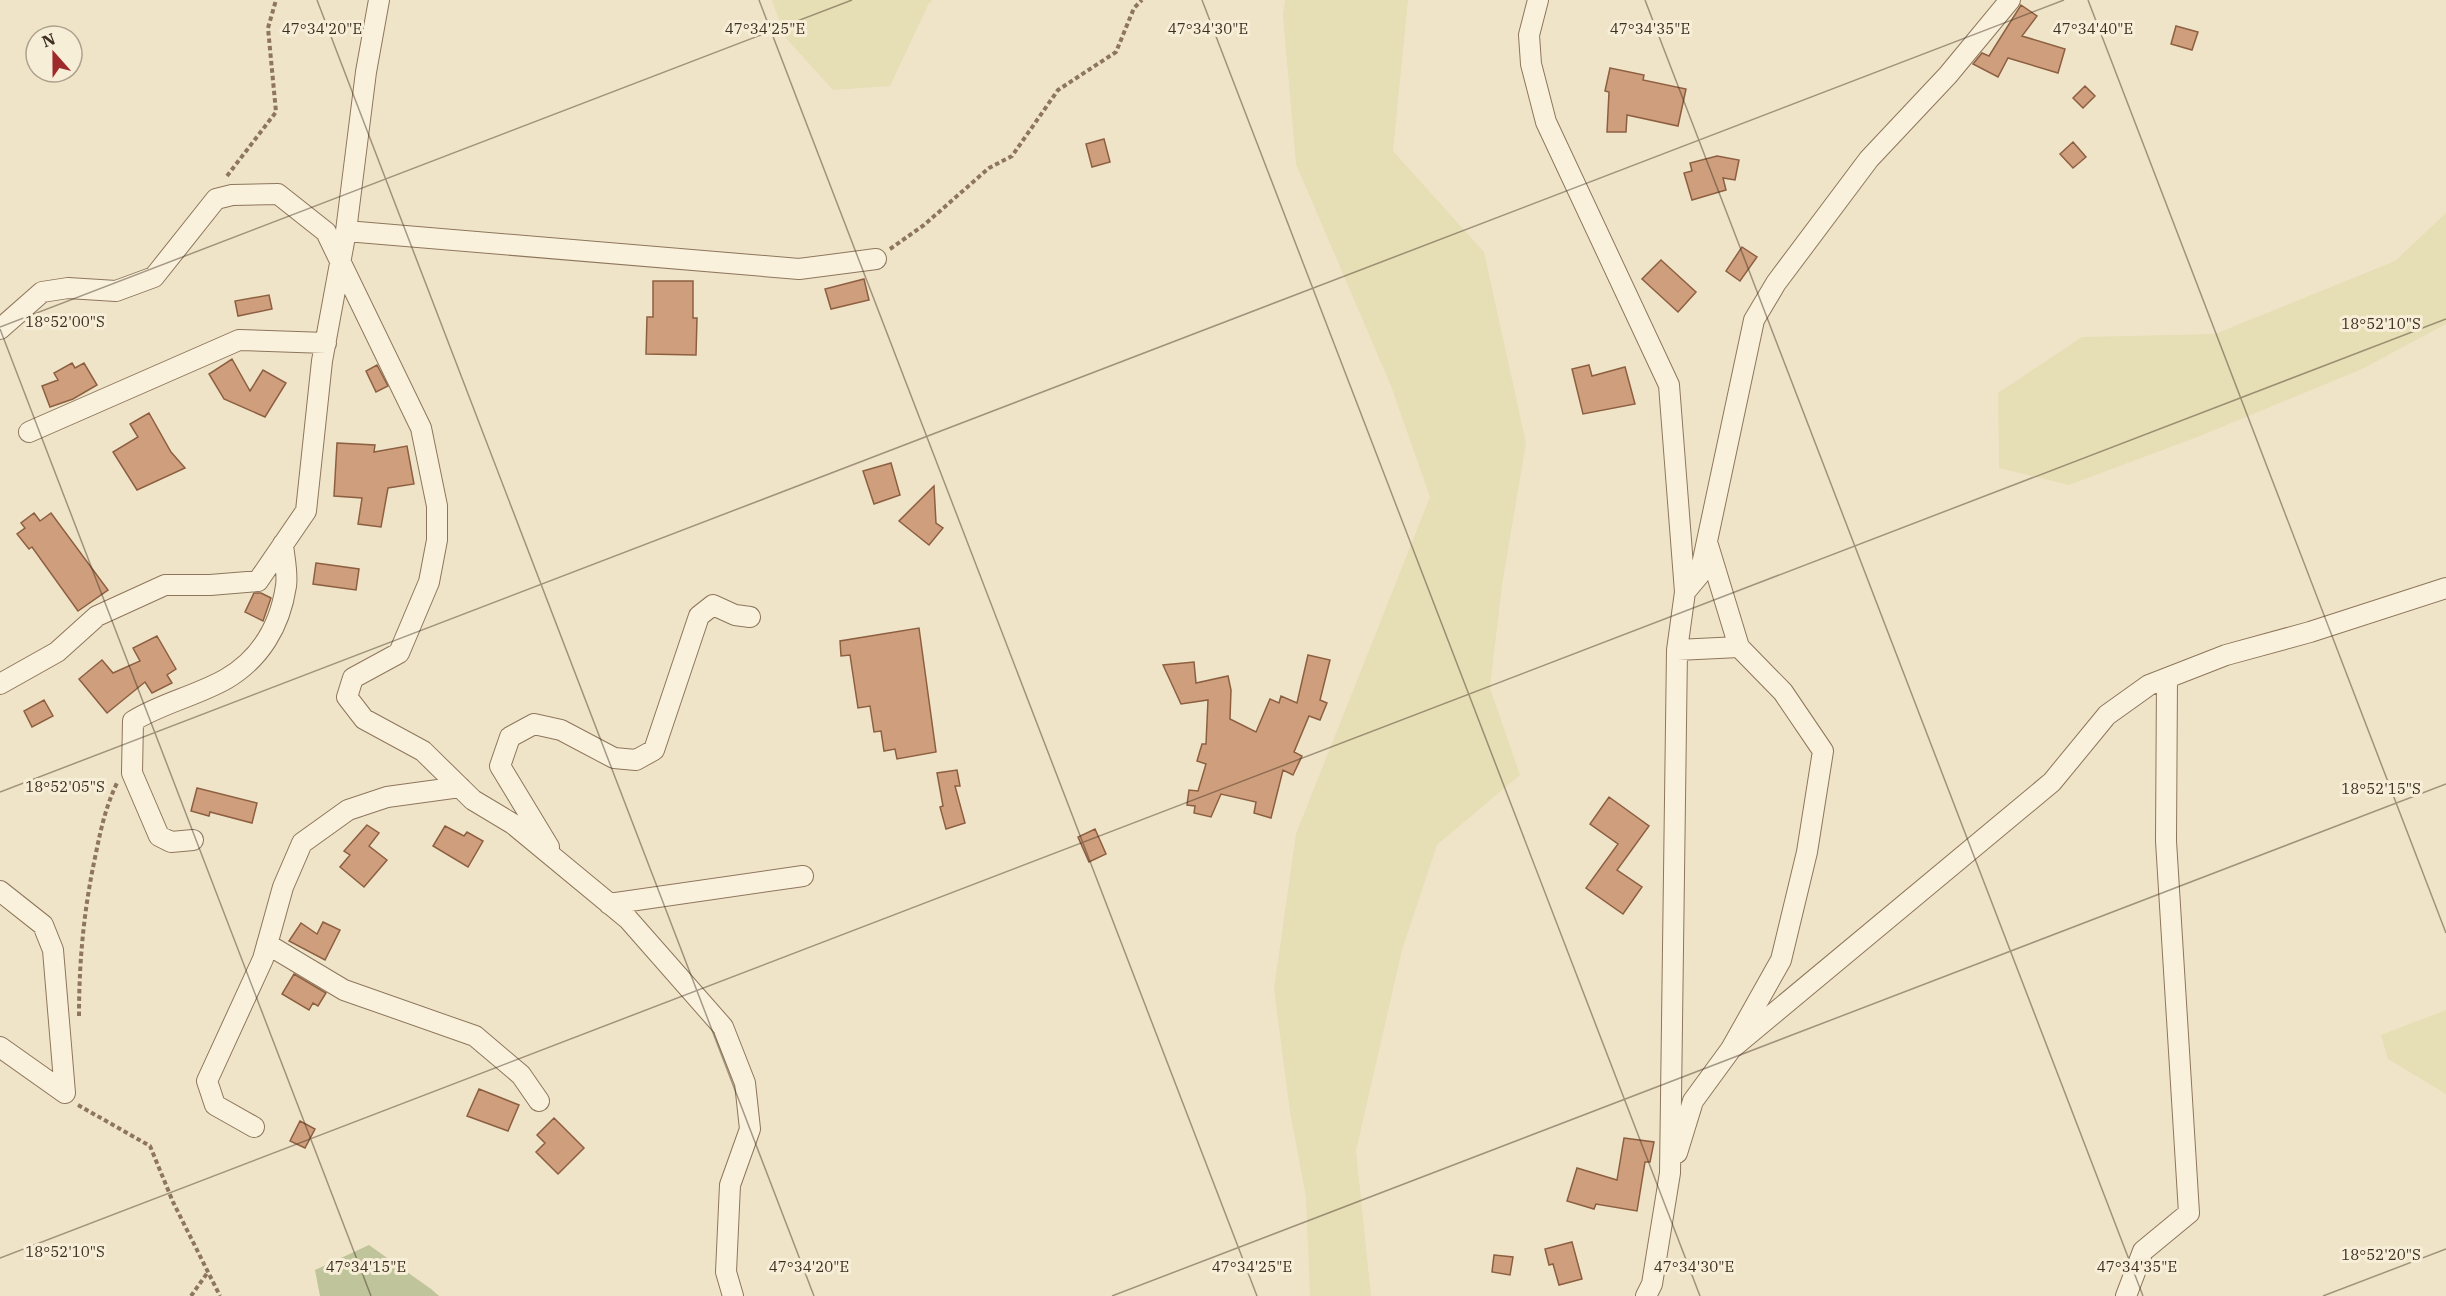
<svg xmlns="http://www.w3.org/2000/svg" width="2446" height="1296" font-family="'IBM Plex Serif',serif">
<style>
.farmland{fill:#e6deb5}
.cemetery{fill:#bfc49a}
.building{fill:#cf9f7d;stroke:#8d5f41;stroke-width:1.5}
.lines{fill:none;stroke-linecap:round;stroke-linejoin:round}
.minor-casing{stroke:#8d765c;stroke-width:22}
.path{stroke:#8d765c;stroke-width:4;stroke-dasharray:4.5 3;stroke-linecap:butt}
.minor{stroke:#faf1dc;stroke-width:20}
.ticks{fill:none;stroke:#3d2e20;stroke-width:1.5;stroke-opacity:0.45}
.ticks-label{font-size:15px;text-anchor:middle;fill:#3d2e20;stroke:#f7eed8;stroke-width:6;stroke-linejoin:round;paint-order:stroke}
</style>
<rect width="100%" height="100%" fill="#f0e4c8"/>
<!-- farmland -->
<path class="farmland" d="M772,0H933L929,3L890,86L833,90L785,37Z
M1285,0H1408L1393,151L1484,252L1526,443L1502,585L1490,688L1520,775L1437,845L1402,950L1356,1151L1371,1296H1310L1306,1197L1290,1112L1274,989L1296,834L1430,497L1391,386L1296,164L1283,16Z
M2446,213V324L2362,369L2200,436L2069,485L1999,468L1998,393L2082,337L2215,334L2395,261Z
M2446,1010V1094L2388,1059L2381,1035Z"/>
<!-- cemetery -->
<path class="cemetery" d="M369,1245L431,1289L439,1296H320L315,1270Z"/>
<!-- building -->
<path class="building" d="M2021,5L2037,16L2022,36L2065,49L2058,73L2008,58L1998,77L1973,64L1982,53L1989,56Z
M2176,26L2198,32L2192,50L2171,44Z
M1610,68L1644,75L1643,80L1686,89L1678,126L1627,115L1626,132H1607L1609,92L1605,91Z
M2085,86L2095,96L2083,108L2073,98Z
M1104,139L1110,162L1092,167L1086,144Z
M2073,142L2086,157L2073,168L2060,154Z
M1717,156L1739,160L1735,180L1723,178L1726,190L1692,200L1684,173L1692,171L1690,163Z
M1742,247L1757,257L1740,281L1726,271Z
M1661,260L1696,292L1678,312L1642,279Z
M864,279L869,300L831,309L825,289Z
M653,281H693V318H697L696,355L646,354L647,317H653Z
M269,295L272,309L238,316L235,301Z
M232,359L250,391L263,370L286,383L265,417L224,399L209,374Z
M72,363L75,368L84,363L97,385L73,399L50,407L42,386L58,380L54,373Z
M377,365L388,386L376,392L366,371Z
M1589,365L1592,376L1625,367L1635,404L1583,414L1572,369Z
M149,413L171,452L185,468L137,490L113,452L138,437L130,424Z
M337,443L375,445L374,452L407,446L414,484L388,488L381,527L358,524L362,498L334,496Z
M891,463L900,495L874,504L863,471Z
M934,486L936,523L943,528L929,545L899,521Z
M34,513L40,521L51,513L108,590L78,611L32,547L29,549L17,534L25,528L21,523Z
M316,563L359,569L356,590L313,584Z
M254,593H261L271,598L263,621L245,612Z
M919,628L936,752L897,759L895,749L884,751L881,731L874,732L870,706L858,708L850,655L841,656L840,641Z
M157,636L176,669L167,675L172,683L152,693L145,682L107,713L79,679L102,660L113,673L140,661L133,648Z
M1308,655L1330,660L1320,700L1327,703L1320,720L1309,716L1294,752L1302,756L1293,775L1283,770L1271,818L1254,813L1256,802L1221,794L1211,817L1194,813L1195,806L1187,805L1189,790L1198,791L1206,764L1197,761L1202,744H1206L1208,700L1181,704L1163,665L1194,662L1196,683L1228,676L1231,690L1230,719L1256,732L1270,699L1279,703L1281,696L1297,703Z
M44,700L53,716L32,727L24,711Z
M957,770L960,786H955L965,823L946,829L940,807L943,806L937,773Z
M197,788L257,803L252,823L210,812L209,816L191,811Z
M1609,797L1649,826L1617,870L1642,887L1623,914L1586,888L1618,844L1590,824Z
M367,825L379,833L369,846L387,860L364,887L340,867L350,855L344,851Z
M445,826L464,836L467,832L483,841L468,867L433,846Z
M1095,829L1106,854L1089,862L1078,837Z
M323,922L340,930L325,960L289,941L301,923L317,934Z
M294,974L326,993L318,1006L313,1003L309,1010L282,994Z
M479,1089L519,1105L508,1131L467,1116Z
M554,1118L584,1148L558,1174L536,1152L545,1143L537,1135Z
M300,1121L315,1129L305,1148L290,1141Z
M1624,1138L1654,1142L1650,1162H1645L1637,1211L1596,1204L1594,1209L1567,1201L1577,1168L1617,1180Z
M1572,1242L1582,1279L1559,1285L1553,1264L1549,1265L1545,1249Z
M1494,1255L1513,1257L1510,1275L1492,1272Z"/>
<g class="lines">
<!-- minor casing -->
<g class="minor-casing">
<path id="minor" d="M1538,0L1529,35L1531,64L1546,122L1669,385L1685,592L1677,650L1670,1173L1652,1284L1646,1296
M346,231L799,269L876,259
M0,329L42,292L68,288L116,291L154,277L216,199L232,195L278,194L326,232L421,428L437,506V540L429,582L399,653L353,678L347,697L364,719L423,751L473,800L513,824L628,919L723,1027L745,1083L750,1129L730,1185L726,1272L733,1296
M29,432L239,340L326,343
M1685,592L1700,574L1754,320L1776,283L1869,159L1948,75L2010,0
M1677,650L1739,647
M0,684L57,652L97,616L165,585H210L258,581L306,511L322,361L346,231L366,72L379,0
M193,840L171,842L159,836L132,773L133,721C162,703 196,696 226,679C260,659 280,626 286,586C288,573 284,557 283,544
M549,847L500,766L510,737L534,724L561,730L614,758L636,760L654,750L699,616L713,605L735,615L750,617
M0,891L43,925L53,950L65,1093
M609,904L803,876
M267,944L344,990L475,1036L521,1075L539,1101
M0,1047L65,1093
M1731,1049L2052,782L2107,715L2149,685L2226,655L2310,632L2446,588
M254,1127L215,1105L207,1081L263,959L283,887L302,843L348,810L387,797L460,787
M1677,1153L1693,1101L1731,1049L1781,960L1807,852L1823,751L1783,692L1739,647L1707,542
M2126,1296L2143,1251L2189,1213L2166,841L2167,678"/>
</g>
<!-- path -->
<path class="path" d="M227,176L276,112L268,28L276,0
M890,249L924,225L989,168L1012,156L1058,90L1116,52L1134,8L1142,0
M79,1016C79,960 84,908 96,853C101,828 106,806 117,783
M78,1105L150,1146L173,1202L220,1296
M191,1296L208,1272"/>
<!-- minor -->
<use href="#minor" class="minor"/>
</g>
<!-- ticks -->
<path class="ticks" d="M317,0L814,1296M759,0L1257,1296M1202,0L1700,1296M1645,0L2143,1296M2088,0L2446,933M0,327L852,0M0,329L371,1296M0,792L2064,0M0,1258L2446,319M1112,1296L2446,784M2323,1296L2446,1249"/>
<g class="ticks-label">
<text x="322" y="34">47°34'20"E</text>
<text x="765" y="34">47°34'25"E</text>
<text x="1208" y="34">47°34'30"E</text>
<text x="1650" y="34">47°34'35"E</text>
<text x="2093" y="34">47°34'40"E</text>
<text x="65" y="327">18°52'00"S</text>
<text x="2381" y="329">18°52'10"S</text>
<text x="65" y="792">18°52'05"S</text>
<text x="2381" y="794">18°52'15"S</text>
<text x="65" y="1257">18°52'10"S</text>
<text x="2381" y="1260">18°52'20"S</text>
<text x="366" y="1272">47°34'15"E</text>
<text x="809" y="1272">47°34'20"E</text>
<text x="1252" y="1272">47°34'25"E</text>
<text x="1694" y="1272">47°34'30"E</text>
<text x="2137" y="1272">47°34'35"E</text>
</g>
<!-- north arrow -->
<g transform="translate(54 54) rotate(339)"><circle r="28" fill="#f7eed8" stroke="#ada18e" stroke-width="1.5"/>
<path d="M0-4.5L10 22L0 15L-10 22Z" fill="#9e2a2b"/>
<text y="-9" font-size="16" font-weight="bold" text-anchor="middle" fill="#3d2e20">N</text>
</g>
</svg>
